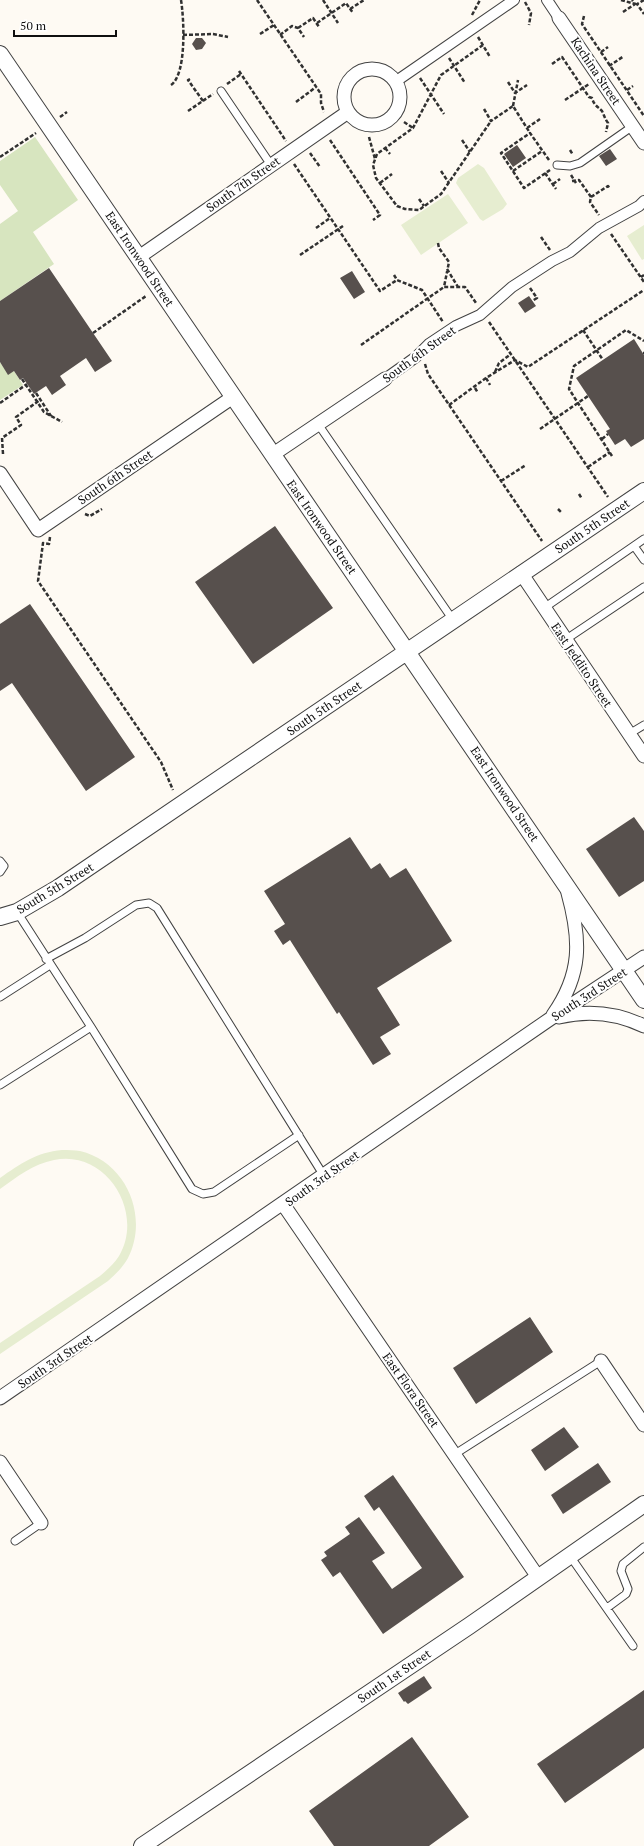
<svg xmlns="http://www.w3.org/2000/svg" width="644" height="1846" font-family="'PT Serif',serif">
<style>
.green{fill:#d7e5bf}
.pitch{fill:#e6edd0}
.building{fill:#57504d}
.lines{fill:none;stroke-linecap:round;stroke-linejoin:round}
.service-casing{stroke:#424242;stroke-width:9}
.pedestrian-casing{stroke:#424242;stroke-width:12}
.minor-casing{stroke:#424242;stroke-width:15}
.tertiary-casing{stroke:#424242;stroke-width:18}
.path{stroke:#313131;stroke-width:2.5;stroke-dasharray:4 2;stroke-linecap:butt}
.service{stroke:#fff;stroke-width:7}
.pedestrian{stroke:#fff;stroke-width:10}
.minor{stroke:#fff;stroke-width:13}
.tertiary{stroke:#fff;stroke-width:16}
.labels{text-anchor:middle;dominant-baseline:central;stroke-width:4;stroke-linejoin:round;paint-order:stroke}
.street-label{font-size:12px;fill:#0f0f0f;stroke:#fff}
</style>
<rect width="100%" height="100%" fill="#fefaf3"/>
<!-- green -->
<path class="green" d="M35,137L78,200L33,232L54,264L0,301V224L18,211L0,185V161Z
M0,362L8,374L14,371L23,385L0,400Z"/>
<!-- pitch -->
<path class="pitch" d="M478,164L484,168L507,204L503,209L483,221L480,219L456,183L458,178Z
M448,194L468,223L421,255L401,225Z
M644,225V259L642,260L627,236Z
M62,1150C68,1150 75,1150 80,1151C127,1162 149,1217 128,1258C123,1267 116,1274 108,1281L0,1354V1343L100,1276C107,1270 114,1264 119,1256C145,1212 106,1149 54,1160C33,1164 17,1177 0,1189V1178C20,1164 37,1152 62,1150Z"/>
<!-- building -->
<path class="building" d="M196,38H202L206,43L202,49L196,50L192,44Z
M517,145L526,158L513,167L504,154Z
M610,149L617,159L606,166L599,156Z
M49,268L112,361L95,372L86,358L60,376L66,385L52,395L46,386L34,394L23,378L20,380L14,371L8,375L0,362V301Z
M352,271L365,292L354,299L340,278Z
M529,296L536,306L525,313L518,303Z
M634,339L644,355V439L631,447L625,439L615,445L606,431L610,429L576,378Z
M275,526L333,608L253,664L195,582Z
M30,604L135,757L86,791L12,683L0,691V624Z
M634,817L644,831V881L619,897L586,849Z
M350,837L371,869L380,863L390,878L406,868L452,941L377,988L400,1025L380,1037L391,1054L373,1065L339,1012L337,1014L290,940L283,945L274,931L285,924L264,891Z
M530,1317L553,1352L476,1404L453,1368Z
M564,1427L579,1447L545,1471L531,1450Z
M598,1463L611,1482L563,1514L551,1495Z
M393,1475L464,1577L383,1634L340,1572L333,1577L321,1560L327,1556L324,1552L350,1534L345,1527L359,1517L385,1553L372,1561L392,1589L422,1568L379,1507L374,1511L364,1496Z
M424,1676L432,1688L408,1704L405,1701L404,1702L398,1693Z
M644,1690V1748L565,1803L537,1764Z
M412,1737L469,1817L429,1846H334L309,1811Z"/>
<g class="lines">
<!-- service casing -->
<g class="service-casing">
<path id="service" d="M221,91L271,165
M557,165L570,166L580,163L633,126
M318,424L453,620
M634,546L644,560
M544,608L644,539
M565,640L644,587
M629,734L644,725
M0,861L4,866L0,872
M17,912L91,1027L192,1189L203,1194L214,1192L299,1135
M46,959L85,938L136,905L149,903L157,908L324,1176
M0,997L50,965
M0,1085L91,1027
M455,1454L601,1361
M15,1541L41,1523
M570,1556L633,1646
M607,1608L626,1594L628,1589L621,1571L623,1564L644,1547"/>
</g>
<!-- pedestrian casing -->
<g class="pedestrian-casing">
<path id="pedestrian" d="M547,0L559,18
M395,82L514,0
M385,379L416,357L429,344L456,326L480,315L512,287L552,261L570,252L599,228L639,206L644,201"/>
</g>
<!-- minor casing -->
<g class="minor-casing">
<path id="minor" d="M559,18L644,143
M344 97a28 28 0 1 1 56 0a28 28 0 1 1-56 0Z
M139,257L348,112
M272,455L385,379
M0,473L38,530L233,397
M521,573L644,756
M553,1015C582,974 581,940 568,893
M559,1017C588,1010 617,1013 644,1026
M283,1204L538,1577
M601,1361L644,1425
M0,1398L550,1019L644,957
M0,1462L41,1523"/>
</g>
<!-- tertiary casing -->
<g class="tertiary-casing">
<path id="tertiary" d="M0,54L644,1000
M0,917L17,912L58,888L644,491
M142,1846L469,1626L644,1504"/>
</g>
<!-- path -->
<path class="path" d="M257,0L321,94V103L324,112
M323,0L338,23
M621,0L635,4
M644,0L637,4L644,14
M525,2L531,13L529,25
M350,9L364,0
M623,12L635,4L632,0
M472,15L480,0
M584,16L582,24L644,116
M317,23L346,3L353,13
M298,28L313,18L319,27
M260,34L274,25
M183,35L213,34L228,37
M280,35L292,26L298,28L304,37
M478,37L490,57
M483,45L441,75L413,128L377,154L373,165L376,178L397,206L405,209L419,210L441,194L491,121
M601,52L608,47
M449,58L465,83
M552,64L562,57L589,97L592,98C594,105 597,106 602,111C604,115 605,119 608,123L606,132
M609,66L624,56
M239,71L286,141
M420,78L444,114
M190,79L188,80L203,101
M508,82L515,93L527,85
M227,84L241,74
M171,85C187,74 184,18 181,0
M627,90L633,86
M565,100L589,84
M296,102L316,87
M513,106L518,80
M484,109L491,121L513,106L530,133
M188,111L213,94
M60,117L67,112
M404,122L413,128
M527,128L540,119
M369,137L375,159
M330,140L380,215L373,220
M462,140L470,152
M385,148L390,154
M570,150L573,155
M310,153L320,167
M0,157L36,133
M549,160L530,133L501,153L524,188L550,170
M294,164L380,291L397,280
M441,171L449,183
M513,171L542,151
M545,173L556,189
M571,175L576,183
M572,181L579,180L591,197L590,202L599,215
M380,183L392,174
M553,184L560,179
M591,197L608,186L610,189
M419,199L424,206
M316,228L330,218
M611,234L644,282
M541,237L550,250
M438,243L439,248L449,262L444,287H465L476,303
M300,255L343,226
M447,269L458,287
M394,275L397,280L422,290L443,322
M641,277L644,275
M530,288L537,298L532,301
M489,322L608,497
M583,330L603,360
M93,333L146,296
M361,345L444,287
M643,353H644
M425,364L428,374L542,541
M495,372L499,363L511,354
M486,378L490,385
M22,379L44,412L62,422
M475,388L478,393
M36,393L51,416
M0,403L27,384
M449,405L486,378L515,360L528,367L644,290
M540,429L588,396
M602,439L608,434
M3,454L2,438L21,425L16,417L40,400
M612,456L569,389L574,366L626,330L644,341
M588,467L610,452
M501,481L526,465
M579,494L582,499
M558,509L562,513
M85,514L90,516L102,509
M50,537L49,544L43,543L38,581L161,762L173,790"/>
<!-- service -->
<use href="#service" class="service"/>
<!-- pedestrian -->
<use href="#pedestrian" class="pedestrian"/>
<!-- minor -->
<use href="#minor" class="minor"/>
<!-- tertiary -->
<use href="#tertiary" class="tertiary"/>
</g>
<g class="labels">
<!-- street labels -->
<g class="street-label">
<text transform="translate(596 71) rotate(56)">Kachina Street</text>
<text transform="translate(243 184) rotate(-35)">South 7th Street</text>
<text transform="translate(140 259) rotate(56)">East Ironwood Street</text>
<text transform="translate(419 354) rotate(-36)">South 6th Street</text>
<text transform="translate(115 477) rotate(-34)">South 6th Street</text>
<text transform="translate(592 526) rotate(-34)">South 5th Street</text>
<text transform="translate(322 527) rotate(55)">East Ironwood Street</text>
<text transform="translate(582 665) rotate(56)">East Jeddito Street</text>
<text transform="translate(324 708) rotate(-34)">South 5th Street</text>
<text transform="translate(505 794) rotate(56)">East Ironwood Street</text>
<text transform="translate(55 888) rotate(-31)">South 5th Street</text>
<text transform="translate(589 994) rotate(-33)">South 3rd Street</text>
<text transform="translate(322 1178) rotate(-35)">South 3rd Street</text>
<text transform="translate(55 1361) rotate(-34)">South 3rd Street</text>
<text transform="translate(411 1390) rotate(55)">East Flora Street</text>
<text transform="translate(394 1676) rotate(-34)">South 1st Street</text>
</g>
</g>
<!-- scale -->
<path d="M14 30v6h102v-6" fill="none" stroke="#0f0f0f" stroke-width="2"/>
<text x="20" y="30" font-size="12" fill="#0f0f0f" stroke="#ffffff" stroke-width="3" paint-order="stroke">50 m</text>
</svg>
